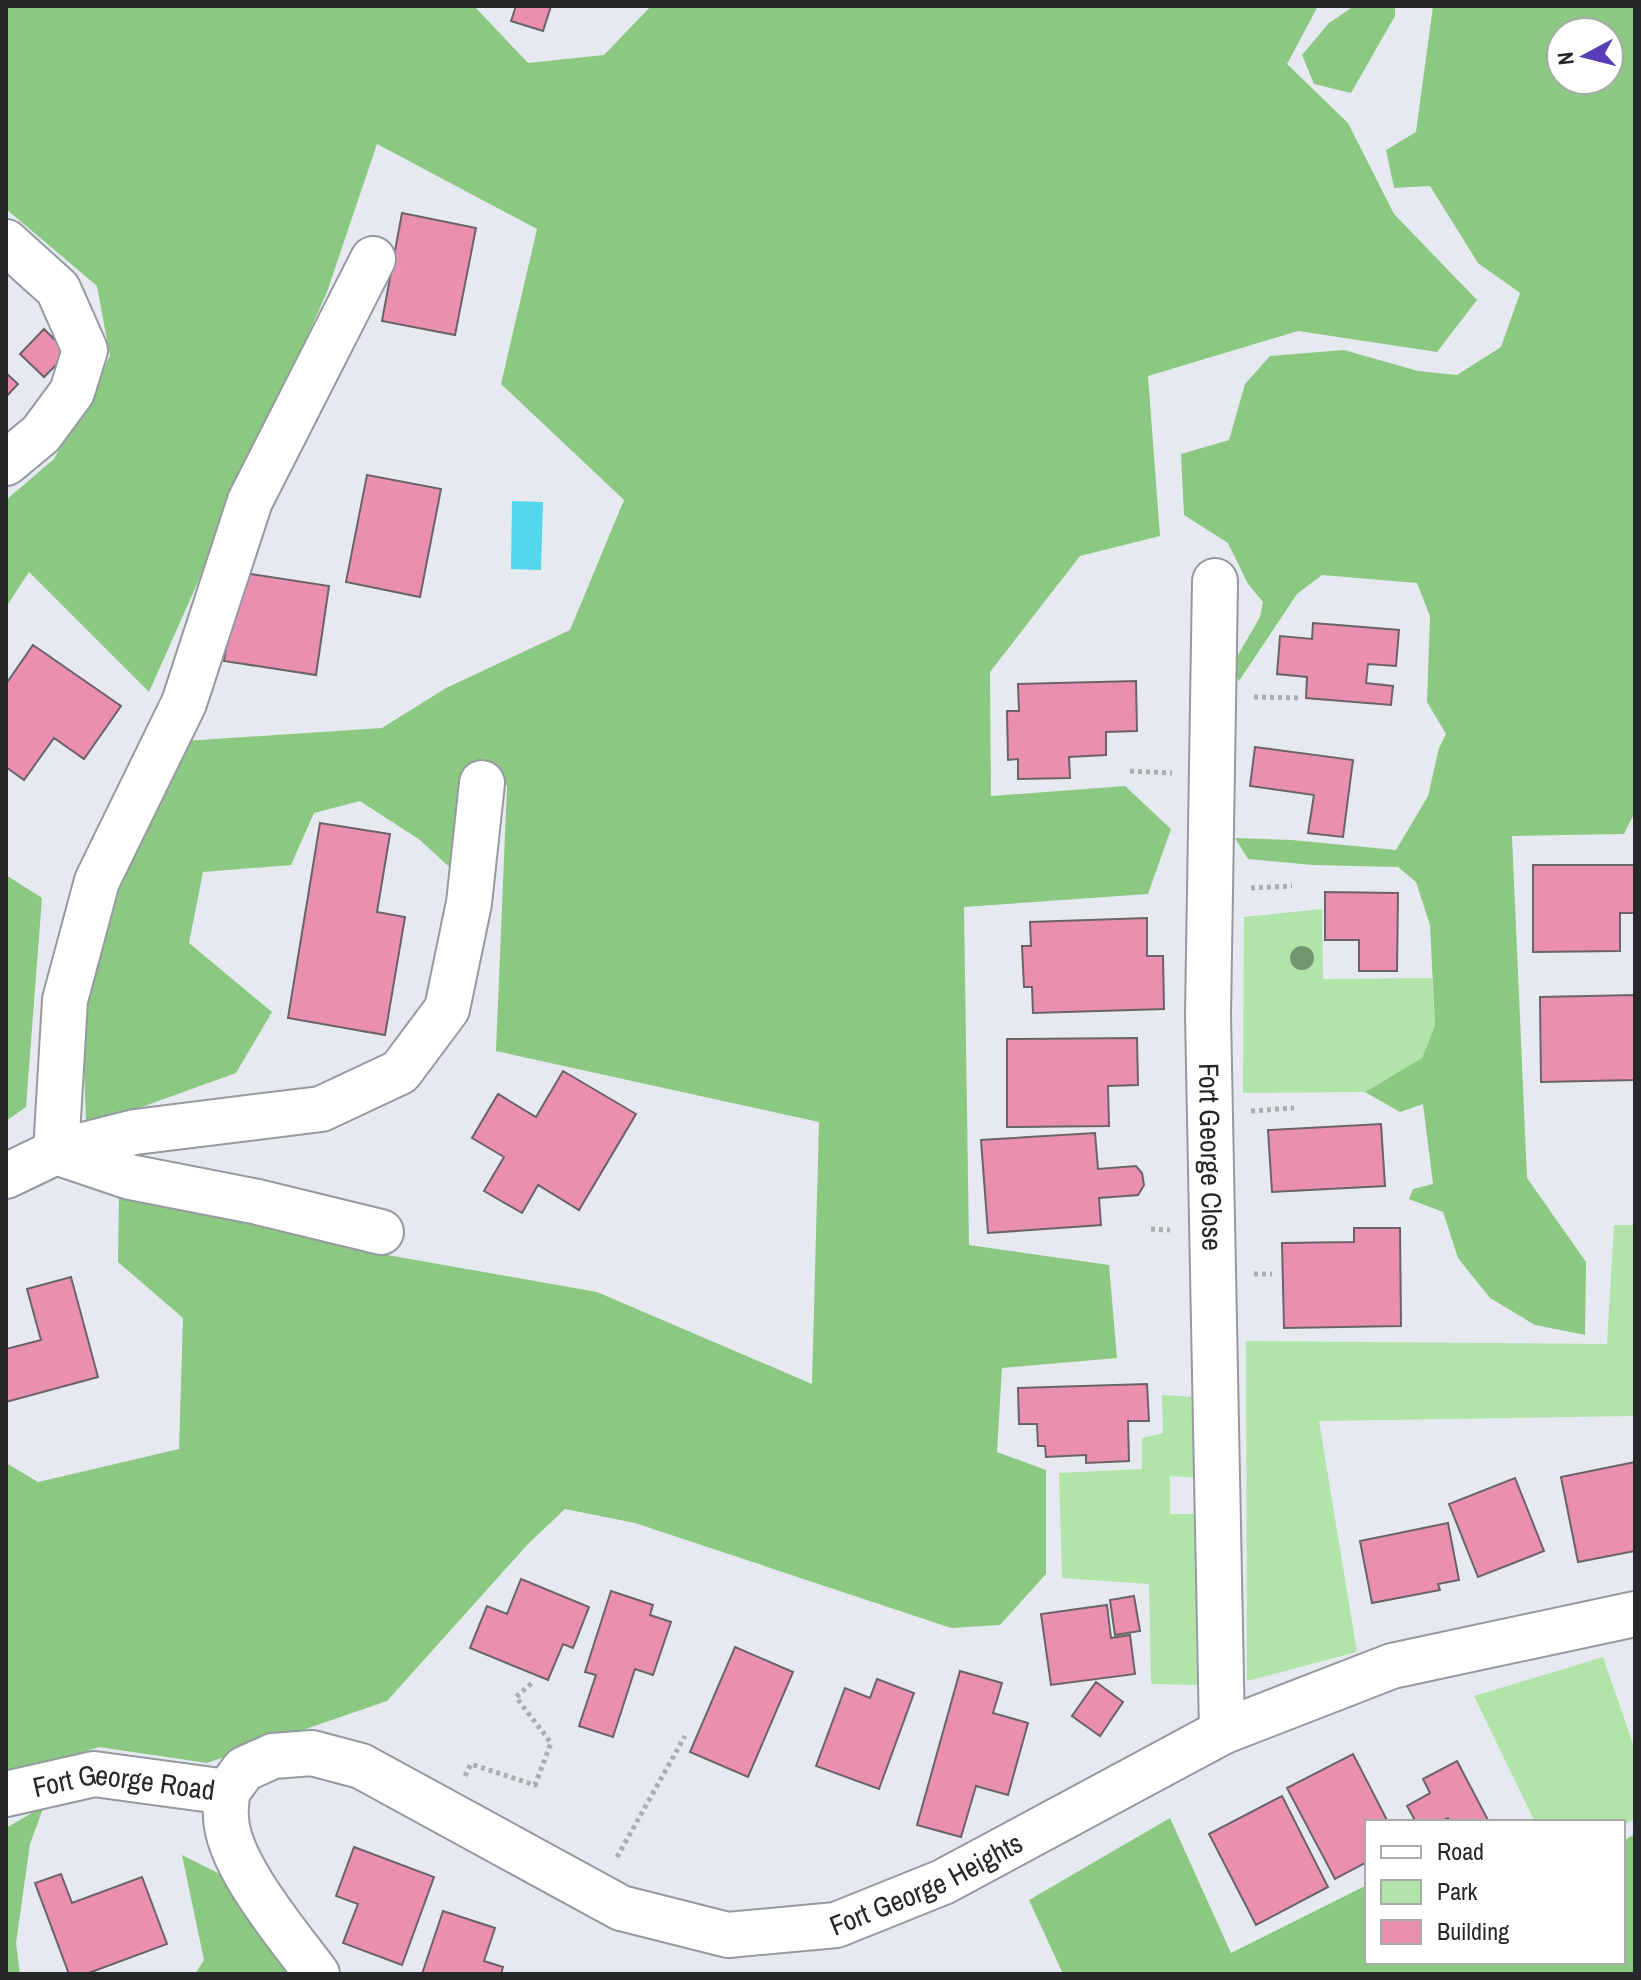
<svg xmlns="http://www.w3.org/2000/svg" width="1641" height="1980" font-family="'Archivo Narrow',sans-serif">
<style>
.green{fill:#b1e4a9}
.forest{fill:#8bc982;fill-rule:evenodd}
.water{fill:#52d7ed}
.building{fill:#eb8fb0;stroke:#6b6466;stroke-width:2}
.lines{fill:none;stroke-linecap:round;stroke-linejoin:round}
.minor-casing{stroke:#959a9f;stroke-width:48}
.path{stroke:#aaadb2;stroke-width:5;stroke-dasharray:4 4;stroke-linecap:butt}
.minor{stroke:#fff;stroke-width:44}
.tree{fill:#729672}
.labels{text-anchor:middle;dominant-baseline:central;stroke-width:6;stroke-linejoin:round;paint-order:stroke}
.street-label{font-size:28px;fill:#252729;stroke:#fff}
</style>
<rect width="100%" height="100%" fill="#e6eaf0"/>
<!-- green -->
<path class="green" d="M1322,909L1323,979L1432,978L1435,1026L1422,1058L1365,1092L1243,1093L1244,917Z
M1614,1225H1635V1416L1319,1421L1357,1652L1247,1681L1246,1341L1607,1344Z
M1162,1395L1195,1397L1200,1478L1170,1476V1514H1194L1197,1685L1151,1684L1149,1584L1062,1578L1059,1473L1142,1469V1438L1163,1433Z
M1603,1657L1635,1750V1818L1623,1826V1822H1535L1474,1696Z"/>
<!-- forest -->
<path class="forest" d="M6,6H474L528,63L604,55L651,6H1318L1287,64L1348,123L1394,214L1477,300L1437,352L1298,331L1148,376L1160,536L1080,556L990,672L991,796L1125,786L1171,829L1148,894L964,907L969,1245L1109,1265L1117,1358L1002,1368L997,1452L1046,1470V1574L1000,1625L951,1628L635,1523L565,1509L528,1544L387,1701L207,1763L99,1747L6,1778V1463L38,1482L179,1449L183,1318L118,1262L119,1194L376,1253L597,1292L812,1384L819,1122L496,1051L507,786L492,763L466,781L458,875L420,840L360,801L314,813L291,865L203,872L189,943L272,1012L236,1073L139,1108L86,1121L83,1037L86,1001L115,882L185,741L382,728L446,688L570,630L624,500L501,384L537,229L377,144L327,292L149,692L29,572L6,607V500L54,459L110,356L97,286L6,209Z
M1354,6H1395V16L1351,93L1314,84L1302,55L1329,23Z
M1433,6H1635V812L1624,834L1512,836L1527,1178L1586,1262L1585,1335L1535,1325L1490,1298L1458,1258L1443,1212L1409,1199L1413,1189L1433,1184L1423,1104L1400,1112L1365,1092L1422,1058L1435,1026L1430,925L1416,882L1398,867L1313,865L1248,859L1235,838L1292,840L1396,850L1428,796L1439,748L1446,734L1427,702L1430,616L1417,583L1322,575L1297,594L1239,681L1231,667L1260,617L1263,602L1248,584L1228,543L1184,515L1181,454L1229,440L1245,384L1270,356L1344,350L1418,371L1457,375L1501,347L1520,293L1478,263L1430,186L1394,188L1386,150L1416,132ZM1561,32H1609V80H1561Z
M6,875L42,898L26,1107L6,1121Z
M44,1806L30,1844L16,1943L20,1974H6V1828Z
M1170,1818L1231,1953L1367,1885V1962H1623V1841L1635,1834V1974H1063L1029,1900Z
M182,1855L226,1877L298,1974H195L204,1960Z"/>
<!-- water -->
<path class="water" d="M512,501L543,502L541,570L511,569Z"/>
<!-- building -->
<path class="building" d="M516,6H551L543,31L511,21Z
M402,213L476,228L455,335L382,321Z
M44,329L68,353L44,377L20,354Z
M6,373L18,384L6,397Z
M367,475L441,489L420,597L346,582Z
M238,572L329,586L316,675L224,661Z
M1313,623L1399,630L1396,666L1368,664L1366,683L1393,686L1391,705L1306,698L1307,677L1277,674L1280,636L1312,639Z
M33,645L121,706L84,759L54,738L24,780L6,767V684Z
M1136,681L1137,731L1106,732V755L1069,757L1070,778L1018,779V759L1008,760L1007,711H1019L1018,684Z
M1255,747L1353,760L1343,837L1308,833L1314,795L1250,786Z
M320,823L390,834L377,912L405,917L385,1035L288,1018Z
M1533,865H1635V913H1620V951L1533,952Z
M1325,892L1398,893L1397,971H1359V940H1325Z
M1147,918V956H1163L1164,1009L1033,1013L1032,987H1024L1022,946H1031L1030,922Z
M1635,995V1080L1541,1082L1540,997Z
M1137,1038L1138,1085L1108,1086L1109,1126L1007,1127V1039Z
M563,1071L636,1114L579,1210L538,1185L522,1213L484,1191L504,1157L472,1138L498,1094L536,1117Z
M1381,1124L1385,1186L1272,1192L1268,1130Z
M1095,1133L1098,1169L1136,1166L1142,1173L1144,1185L1138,1195L1099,1198L1101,1225L988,1233L981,1140Z
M1354,1228H1400L1401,1326L1284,1328L1282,1243L1354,1242Z
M71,1277L98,1377L6,1402V1349L41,1340L27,1289Z
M1147,1384L1149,1421H1128L1129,1461L1086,1463V1455L1046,1457L1045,1446H1038L1037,1424H1019L1018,1388Z
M1635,1462V1551L1578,1562L1561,1477Z
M1515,1478L1544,1551L1478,1577L1449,1504Z
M1448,1523L1459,1580L1438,1584L1440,1590L1372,1603L1360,1541Z
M521,1579L589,1607L573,1648L563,1644L548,1680L470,1648L487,1606L507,1614Z
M611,1591L653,1605L650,1615L671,1622L653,1675L635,1669L613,1737L579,1726L596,1675L585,1672Z
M1134,1596L1140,1631L1115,1635L1110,1600Z
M1107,1605L1111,1638L1130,1635L1135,1674L1051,1685L1041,1614Z
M735,1647L793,1672L748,1777L690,1752Z
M960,1671L1002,1683L993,1713L1028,1723L1008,1795L976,1786L961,1837L917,1825Z
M877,1679L914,1693L879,1789L816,1766L845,1688L870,1698Z
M1096,1682L1123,1702L1100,1736L1072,1716Z
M1353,1754L1388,1822H1367V1862L1335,1879L1287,1788Z
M1457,1761L1489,1822H1450L1448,1818L1440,1822H1416L1407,1806L1430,1793L1423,1779Z
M1282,1796L1328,1887L1256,1925L1209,1834Z
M354,1847L434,1877L402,1965L343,1943L358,1904L336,1896Z
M61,1874L72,1903L142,1877L167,1944L86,1974H69L35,1883Z
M443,1911L495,1928L484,1961L503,1967L501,1974H422Z"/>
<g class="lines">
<!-- minor casing -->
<g class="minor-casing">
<g id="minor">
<path d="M6,242L58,289L85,350L72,392L41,434L6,463"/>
<path id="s1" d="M1215,581L1208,1015L1222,1732"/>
<path d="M56,1152L65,1000L97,881L184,703L250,501L373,259"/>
<path d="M56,1152L130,1177L258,1202L381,1232"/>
<path d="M6,1176L56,1152L135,1132L321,1109L400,1072L447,1009L469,903L482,783"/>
<path id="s2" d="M227,1792L244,1769L273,1756L312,1753L361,1766L621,1908L728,1935L836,1925L943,1882L1222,1732L1392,1666L1635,1614"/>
<path id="s3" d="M6,1794L94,1774L227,1792C227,1800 225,1809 226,1817C227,1864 289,1936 317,1974"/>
</g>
</g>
<!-- path -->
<path class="path" d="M1254,697L1300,698
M1130,771L1172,773
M1251,888L1292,886
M1251,1111L1294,1108
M1151,1229L1170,1230
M1254,1274H1272
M465,1776L471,1764L535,1785L551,1743L516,1697L534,1681
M617,1857L685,1736"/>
<!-- minor -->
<use href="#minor" class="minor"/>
</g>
<!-- trees -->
<circle class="tree" cx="1302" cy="958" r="12"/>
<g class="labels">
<!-- street labels -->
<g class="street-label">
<text stroke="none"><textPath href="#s1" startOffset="576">Fort George Close</textPath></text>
<text stroke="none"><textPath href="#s3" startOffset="120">Fort George Road</textPath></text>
<text stroke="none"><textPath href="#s2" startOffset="764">Fort George Heights</textPath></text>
</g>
</g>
<!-- border -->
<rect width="1641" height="1980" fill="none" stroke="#252729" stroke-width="16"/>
<!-- legend -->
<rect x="1365" y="1820" width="260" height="144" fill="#ffffff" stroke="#a8a9a9" stroke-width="2"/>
<rect x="1381" y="1846" width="40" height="12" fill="#ffffff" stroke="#a8a9a9" stroke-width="2"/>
<text x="1437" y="1860" font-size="24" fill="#252729">Road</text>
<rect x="1381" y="1880" width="40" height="24" fill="#b1e4a9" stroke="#a8a9a9" stroke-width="2"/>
<text x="1437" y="1900" font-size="24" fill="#252729">Park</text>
<rect x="1381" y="1920" width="40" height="24" fill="#eb8fb0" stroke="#a8a9a9" stroke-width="2"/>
<text x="1437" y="1940" font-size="24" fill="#252729">Building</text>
<!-- north arrow -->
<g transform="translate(1585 56) rotate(263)"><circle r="38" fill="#ffffff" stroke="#a8a9a9" stroke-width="2"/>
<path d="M0-6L14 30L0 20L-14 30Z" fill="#563eb6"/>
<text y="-12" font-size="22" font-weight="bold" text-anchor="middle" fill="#252729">N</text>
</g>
</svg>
